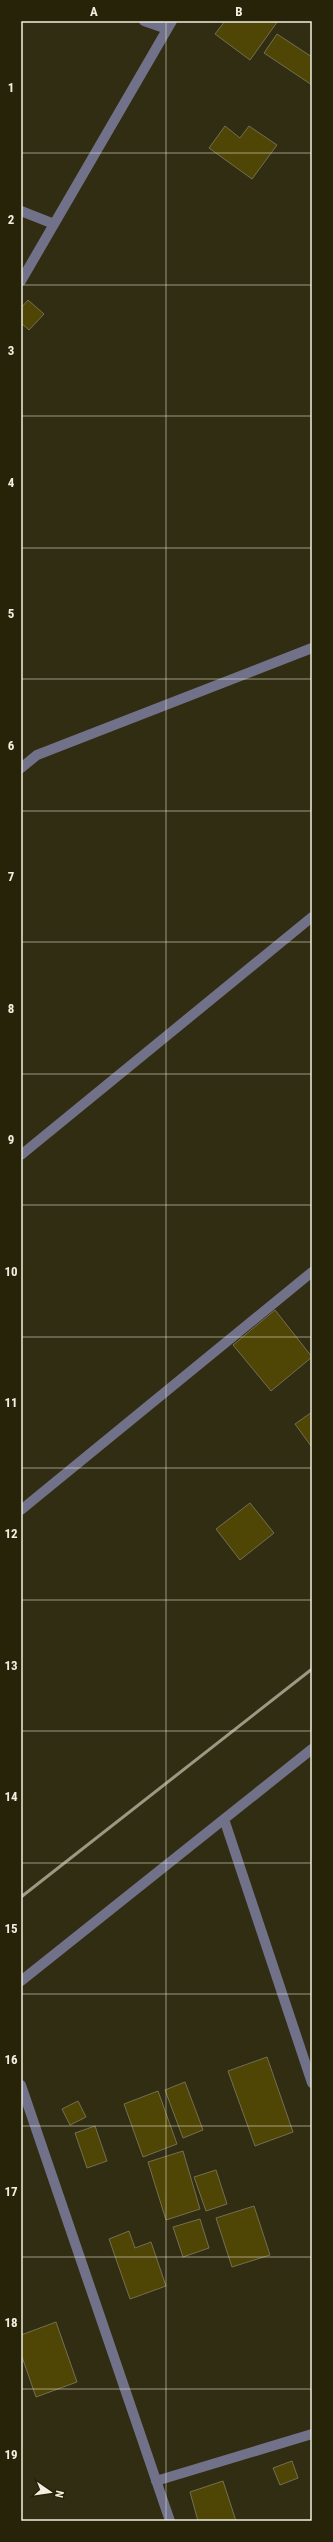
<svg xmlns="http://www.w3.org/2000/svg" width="333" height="2542" font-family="'Roboto Condensed',sans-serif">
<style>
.building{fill:#4f4504;stroke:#746f53}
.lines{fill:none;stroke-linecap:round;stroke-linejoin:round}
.minor{stroke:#717289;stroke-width:10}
.rail{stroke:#9b9884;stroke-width:3}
.grid{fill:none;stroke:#f1efdf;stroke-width:1;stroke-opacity:0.55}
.neatline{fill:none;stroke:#f1efdf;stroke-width:1.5}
.grid-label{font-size:13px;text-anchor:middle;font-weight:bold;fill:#f1efdf}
</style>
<rect width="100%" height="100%" fill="#312d13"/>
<!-- building -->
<path class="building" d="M225,21H278L250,60L215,34Z
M277,34L312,57V85L264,53Z
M225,126L240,138L249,126L277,145L252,179L209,148Z
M28,300L44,314L29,330L21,323V308Z
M275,1310L312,1357L271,1391L233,1345Z
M312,1412V1446H311L295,1424Z
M250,1503L274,1533L240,1560L216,1529Z
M267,2057L293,2132L255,2146L228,2071Z
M185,2082L203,2130L183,2138L165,2090Z
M158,2091L177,2144L143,2157L124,2104Z
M78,2101L86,2117L70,2125L62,2109Z
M95,2126L107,2161L87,2168L75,2133Z
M183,2151L200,2209L166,2220L148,2162Z
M216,2170L227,2204L206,2211L194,2177Z
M254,2206L270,2255L232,2267L216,2218Z
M200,2219L209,2248L183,2257L173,2227Z
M129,2231L135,2248L151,2242L166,2286L130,2299L109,2239Z
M56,2322L77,2382L36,2397L21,2354V2335Z
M292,2461L298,2478L280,2485L273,2468Z
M223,2481L236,2521H198L190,2492Z"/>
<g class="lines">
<!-- minor -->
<path class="minor" d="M144,21L167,29
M21,211L54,224
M21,281L172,21
M21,768L37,755L312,648
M21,1155L312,917
M21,1510L312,1272
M224,1819L312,2083
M21,1981L312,1749
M21,2085L170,2521
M156,2481L312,2434"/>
<!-- rail -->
<path class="rail" d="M21,1897L312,1669"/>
</g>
<!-- grid -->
<path class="grid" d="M166,21V2521M21,153H312M21,285H312M21,416H312M21,548H312M21,679H312M21,811H312M21,942H312M21,1074H312M21,1205H312M21,1337H312M21,1468H312M21,1600H312M21,1731H312M21,1863H312M21,1994H312M21,2126H312M21,2257H312M21,2389H312"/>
<!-- border -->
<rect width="333" height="2542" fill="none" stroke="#272309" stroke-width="44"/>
<!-- north arrow -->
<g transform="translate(50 2492) rotate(103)" stroke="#272309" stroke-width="3" paint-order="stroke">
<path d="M0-3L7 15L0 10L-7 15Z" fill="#f1efdf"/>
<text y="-6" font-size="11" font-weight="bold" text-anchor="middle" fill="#f1efdf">N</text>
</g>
<rect x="22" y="22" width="289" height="2498" class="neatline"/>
<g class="grid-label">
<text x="94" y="16">A</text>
<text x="239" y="16">B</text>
<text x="11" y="92">1</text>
<text x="11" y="224">2</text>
<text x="11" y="355">3</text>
<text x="11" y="487">4</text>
<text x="11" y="618">5</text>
<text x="11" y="750">6</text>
<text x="11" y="881">7</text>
<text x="11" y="1013">8</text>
<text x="11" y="1144">9</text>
<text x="11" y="1276">10</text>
<text x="11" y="1407">11</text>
<text x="11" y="1538">12</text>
<text x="11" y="1670">13</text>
<text x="11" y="1801">14</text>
<text x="11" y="1933">15</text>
<text x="11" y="2064">16</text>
<text x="11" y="2196">17</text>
<text x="11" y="2327">18</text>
<text x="11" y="2459">19</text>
</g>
</svg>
